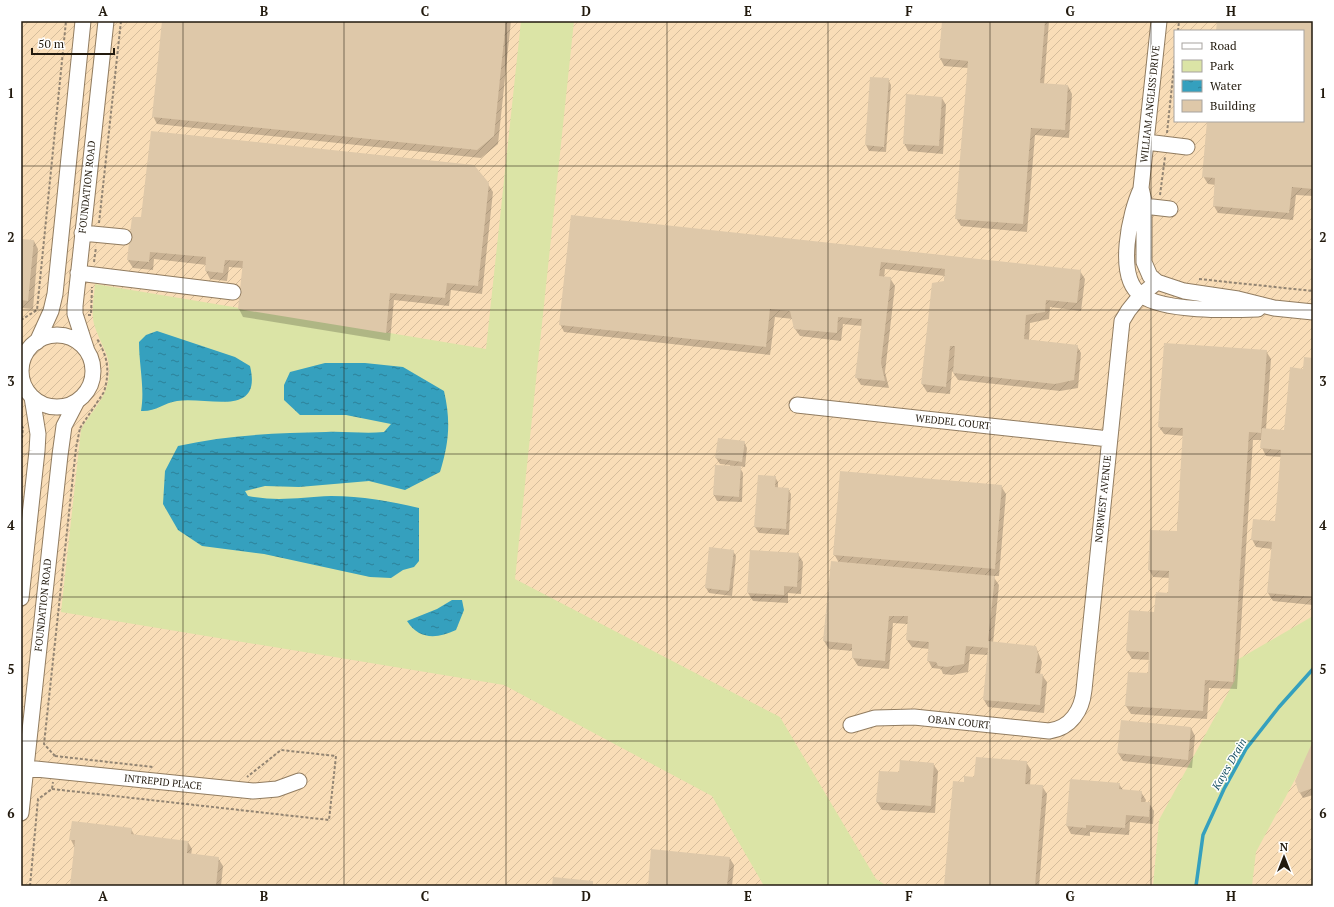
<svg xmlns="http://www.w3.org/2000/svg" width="1334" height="907" font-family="'PT Serif',serif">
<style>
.industrial{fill:url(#industrial-furrows);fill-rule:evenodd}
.park{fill:#dbe4a6}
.water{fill:url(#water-ripples)}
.shadow{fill:#0003}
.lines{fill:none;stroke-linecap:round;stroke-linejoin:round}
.stream{stroke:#35a0be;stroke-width:3.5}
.building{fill:#dec8a9}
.minor-casing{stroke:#917c60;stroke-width:17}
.path{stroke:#928472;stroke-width:2;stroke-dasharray:3 2;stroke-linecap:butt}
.minor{stroke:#fff;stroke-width:15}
.grid{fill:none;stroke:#221a0e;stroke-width:1;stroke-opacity:0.55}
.labels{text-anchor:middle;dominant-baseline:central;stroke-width:3;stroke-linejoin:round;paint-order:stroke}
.street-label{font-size:10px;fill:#221a0e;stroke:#fff}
.water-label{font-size:11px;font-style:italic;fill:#185162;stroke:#fff}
.neatline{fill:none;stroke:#221a0e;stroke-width:1.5}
.grid-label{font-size:13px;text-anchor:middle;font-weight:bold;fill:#221a0e}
</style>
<defs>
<pattern id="industrial-furrows" width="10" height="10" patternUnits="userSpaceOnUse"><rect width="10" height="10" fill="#f9ddb7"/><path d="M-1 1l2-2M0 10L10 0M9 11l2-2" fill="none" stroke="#d5bd9c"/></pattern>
<pattern id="water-ripples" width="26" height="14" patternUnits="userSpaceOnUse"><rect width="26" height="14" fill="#35a0be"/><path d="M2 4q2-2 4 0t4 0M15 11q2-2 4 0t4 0" fill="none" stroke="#2c8299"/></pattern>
</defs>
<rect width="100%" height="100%" fill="#feebd3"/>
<!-- industrial -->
<path class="industrial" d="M21,21H1313V886H21ZM1175,31H1303V121H1175Z"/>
<!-- park -->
<path class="park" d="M521,21H574L515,579L780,717L876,879L887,886H764L712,796L504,685L61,612L81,430C88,415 103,402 107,386C115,358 101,348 94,324C91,312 94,297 95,284L486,349Z
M1313,616V746L1256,852L1252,886H1153L1159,820L1235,680L1237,660Z"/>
<!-- water -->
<path class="water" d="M157,331L235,357L250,366C263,419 206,396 177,401C164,403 155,412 141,411C145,388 139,366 139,342L146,335Z
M325,363H365L403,367L444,391C451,421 449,443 440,472L405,490L369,481L299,487L265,486L245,491L248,496C279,502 301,497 331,496C362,496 390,501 419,508V561L414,567L403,570L391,578L370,577L264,554L202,546L178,530L163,504L165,471L178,446C226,435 277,433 326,432C345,431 364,434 384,432L391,424L346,415H300L284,400V385L290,372Z
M452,600H462L464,610L456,630C437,639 419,640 407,621L437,609Z"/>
<!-- shadow -->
<path class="shadow" d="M163,21H511L498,144L481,158L157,124L153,116Z
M943,21H1049L1044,84L1068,86L1072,94L1069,138L1035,135L1027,232L961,226L956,218L968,68L944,66L940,58Z
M1218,21H1313V196L1296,195L1293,220L1218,213L1214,206L1216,185L1208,184L1203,176L1208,121H1303V31H1217Z
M871,78L888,79L891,85L886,152L869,151L866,145Z
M942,98L946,105L943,154L908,151L904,143Z
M488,184L493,192L482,294L451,290L449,306L394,300L390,341L243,317L239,309L243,268L229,267L227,281L210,279L206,271L207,265L154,259L153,270L133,268L128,260L142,219Z
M572,216L1080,271L1085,279L1081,311L1050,307L1049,319L1030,323L1029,340L1077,346L1081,353L1078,388L1060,391L958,380L952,371L950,394L927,392L922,384L945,276L885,269L884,278H890L895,286L885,372L889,388L861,385L856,377L862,326L843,324L841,341L800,336L795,329L793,319L775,317L770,355L564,332L560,324Z
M21,240L34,241L38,249L33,309L21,308Z
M1266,351L1271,359L1266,429L1285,431L1304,370L1313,359V605L1273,601L1268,593L1272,549L1256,547L1252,539L1276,522L1282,457L1266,456L1262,448V440H1253L1237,689L1209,688L1207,719L1131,714L1126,706L1149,674L1150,660L1132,659L1127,651L1169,594L1170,578L1153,577L1149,569L1177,532L1184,436L1164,434L1159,427Z
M744,442L747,448L745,467L739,466L743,473L742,502L717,501L714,495L716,466L730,467V465L720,464L716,458Z
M775,477L778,482V488L788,489L791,494L789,535L759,533L755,527Z
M1001,486L1006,494L999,576H993L999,585L993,643L1036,647L1042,662L1040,674L1042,675L1047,682L1044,713L988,707L984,700L988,655L970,654L968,672L952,675L943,674L941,669L932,668L928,660L929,649L912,647L907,640L908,624L893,623L889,669L858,666L853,658V651L829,649L824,641L832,562L839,563L834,554Z
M733,551L736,556L732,596L709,593L706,588Z
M798,554L803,562L801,594L788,593V603L753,601L748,593Z
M1122,722L1191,728L1195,736L1192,768L1123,761L1118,753Z
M1313,744V795L1303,798L1300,793Z
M1026,762L1031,770L1030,785L1042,786L1047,794L1039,886H945L964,783Z
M933,764L938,771L935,813L882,810L877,802L900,773Z
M1119,784L1123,790L1141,792L1146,800L1145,803H1149L1154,811L1153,824L1130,822L1129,835L1090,832V836L1071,834L1067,826Z
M131,829L135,836L188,842L192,849L191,855L218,858L223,866L221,886H71L75,848L71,840Z
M729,857L734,865L732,886H649Z"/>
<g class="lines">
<!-- stream -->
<path class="stream" d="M1196,886L1203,835L1224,789L1246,749L1279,707L1313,669"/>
</g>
<!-- building -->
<path class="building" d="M162,21H506L494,136L477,150L152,117Z
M942,21H1045L1040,83L1068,85L1065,130L1031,128L1023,224L955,219L968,61L939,58Z
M1217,21H1313V189L1292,187L1289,213L1213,206L1215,178L1202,177L1207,121H1303V31H1216Z
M870,77L889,78L884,147L865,145Z
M906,94L942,97L939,146L903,144Z
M151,131L474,165L489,183L478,286L447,283L445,298L390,293L386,333L238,309L243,261L225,260L223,273L205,271L206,257L150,252L149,262L127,260L132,217H141Z
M571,215L1081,270L1077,303L1046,300L1045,312L1026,315L1024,339L1078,345L1074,380L1055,384L953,373L955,346H950L946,387L921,384L932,283L944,281L945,269L881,262L879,276L891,277L881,363L885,381L855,378L862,319L838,317L837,333L794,329L790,311L770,309L766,347L559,325Z
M21,239L34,240L28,301L21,300Z
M1164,343L1267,350L1261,433L1249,432L1233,682L1205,680L1203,711L1125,706L1128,672L1148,673L1149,652L1126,651L1129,610L1154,612L1156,592L1168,593L1169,571L1148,570L1150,530L1177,531L1183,428L1158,427Z
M1304,357L1313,358V597L1267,593L1272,542L1251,540L1253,519L1275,521L1281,450L1260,448L1262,428L1284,430L1290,367L1303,369Z
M718,438L745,441L742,462L715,458Z
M715,465L741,466L739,497L713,495Z
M840,471L1002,485L995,569L833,555Z
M758,475L776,476L775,487L789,488L786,529L754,527Z
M709,547L734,550L729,591L705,588Z
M750,550L799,553L797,587L784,586V595L747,593Z
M831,561L995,576L988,641L1036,646L1038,654L1035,673L1043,674L1040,705L983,700L988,648L966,646L964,664L947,667L938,666L936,662L927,661L929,642L906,640L908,616H889L885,661L852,658V644L823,641Z
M1121,720L1191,727L1188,760L1117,753Z
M1313,741V788L1299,793L1295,781Z
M976,757L1027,761L1025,784L1043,785L1035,886H944L953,781L964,782V776L974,777Z
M900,760L934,763L931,806L876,802L879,771L899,772Z
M1070,779L1120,783L1119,789L1142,791L1141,802H1150L1149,817L1126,815L1125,828L1086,825V828L1066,826Z
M72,821L132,828L131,834L188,841L187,853L219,857L216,886H70L75,840H69Z
M651,849L730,857L727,886H648Z
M553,877L593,881V886H552Z"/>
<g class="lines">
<!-- minor casing -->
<g class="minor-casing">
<path id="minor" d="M1159,21L1141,188L1144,201V262L1150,276L1157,282L1184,291L1238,299L1274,308L1313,312
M1146,142L1187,147
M1141,189C1130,212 1115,277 1141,295C1164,312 1229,310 1258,309
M1135,205L1170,209
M82,233L124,237
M78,273L233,292
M21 371a36 36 0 1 1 72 0a36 36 0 1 1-72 0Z
M37,342L51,311L55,294L83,21
M87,351L75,314V306L106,21
M797,405L1109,439
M21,598L37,451L38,434L32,397
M851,725L875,718L914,717L1049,731C1071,728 1082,710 1084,690L1122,321C1131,304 1142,293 1157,282
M26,768L253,791L277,789L299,781
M21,813L60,455L64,426L77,401"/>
</g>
<!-- path -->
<path class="path" d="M1178,31L1179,21
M1167,133L1175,57
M1160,195L1165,157
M99,223L121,21
M94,262L96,247
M1199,279L1313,291
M88,315H91L92,287
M21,320L37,310L66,21
M21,426L23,428L21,448
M80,428L104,392C110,371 108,357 97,339
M55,756L153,767
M55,756L44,744L76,448L80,428
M52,789L329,820L336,756L281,750L247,777
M30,886L38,799L52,789L53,782"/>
<!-- minor -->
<use href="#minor" class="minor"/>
</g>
<!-- grid -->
<path class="grid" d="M183,21V886M344,21V886M506,21V886M667,21V886M828,21V886M990,21V886M1151,21V886M21,166H1313M21,310H1313M21,454H1313M21,597H1313M21,741H1313"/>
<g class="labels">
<!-- street labels -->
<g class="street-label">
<text transform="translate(1150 104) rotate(-84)">WILLIAM ANGLISS DRIVE</text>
<text transform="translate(87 187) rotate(-84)">FOUNDATION ROAD</text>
<text transform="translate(953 422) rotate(6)">WEDDEL COURT</text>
<text transform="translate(1103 499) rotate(-84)">NORWEST AVENUE</text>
<text transform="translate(43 605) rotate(-84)">FOUNDATION ROAD</text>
<text transform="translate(959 722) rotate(6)">OBAN COURT</text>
<text transform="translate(163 782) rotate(6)">INTREPID PLACE</text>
</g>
<!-- water labels -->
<g class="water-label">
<text transform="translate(1229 764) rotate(-60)">Kayes Drain</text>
</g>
</g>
<!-- border -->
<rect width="1334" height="907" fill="none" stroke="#ffffff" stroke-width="44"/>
<!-- legend -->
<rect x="1174" y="30" width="130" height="92" fill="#ffffff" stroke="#a7a39f"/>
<rect x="1182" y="43" width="20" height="6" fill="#ffffff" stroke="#a7a39f"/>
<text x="1210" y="50" font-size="12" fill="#221a0e">Road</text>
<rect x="1182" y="60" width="20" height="12" fill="#dbe4a6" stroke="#a7a39f"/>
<text x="1210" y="70" font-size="12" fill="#221a0e">Park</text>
<rect x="1182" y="80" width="20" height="12" fill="url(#water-ripples)" stroke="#a7a39f"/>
<text x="1210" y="90" font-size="12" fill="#221a0e">Water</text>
<rect x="1182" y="100" width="20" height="12" fill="#dec8a9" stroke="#a7a39f"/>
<text x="1210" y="110" font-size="12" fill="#221a0e">Building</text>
<!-- north arrow -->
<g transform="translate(1284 857)" stroke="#ffffff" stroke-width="3" paint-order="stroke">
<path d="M0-3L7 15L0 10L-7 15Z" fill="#221a0e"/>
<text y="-6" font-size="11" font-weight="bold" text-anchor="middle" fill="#221a0e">N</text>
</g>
<!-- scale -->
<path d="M32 48v6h82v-6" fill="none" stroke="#221a0e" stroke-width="2"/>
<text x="38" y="48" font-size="12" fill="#221a0e" stroke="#ffffff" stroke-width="3" paint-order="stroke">50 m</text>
<rect x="22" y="22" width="1290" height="863" class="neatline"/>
<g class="grid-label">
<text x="103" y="16">A</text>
<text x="264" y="16">B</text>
<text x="425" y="16">C</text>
<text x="586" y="16">D</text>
<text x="748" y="16">E</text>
<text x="909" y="16">F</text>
<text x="1070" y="16">G</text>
<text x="1231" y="16">H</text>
<text x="11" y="98">1</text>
<text x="1323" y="98">1</text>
<text x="11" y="242">2</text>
<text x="1323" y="242">2</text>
<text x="11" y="386">3</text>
<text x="1323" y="386">3</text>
<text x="11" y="530">4</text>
<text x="1323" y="530">4</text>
<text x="11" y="674">5</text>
<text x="1323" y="674">5</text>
<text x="11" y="818">6</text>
<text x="1323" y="818">6</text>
<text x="103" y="901">A</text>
<text x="264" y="901">B</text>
<text x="425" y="901">C</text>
<text x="586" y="901">D</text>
<text x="748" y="901">E</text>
<text x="909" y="901">F</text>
<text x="1070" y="901">G</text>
<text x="1231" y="901">H</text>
</g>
</svg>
